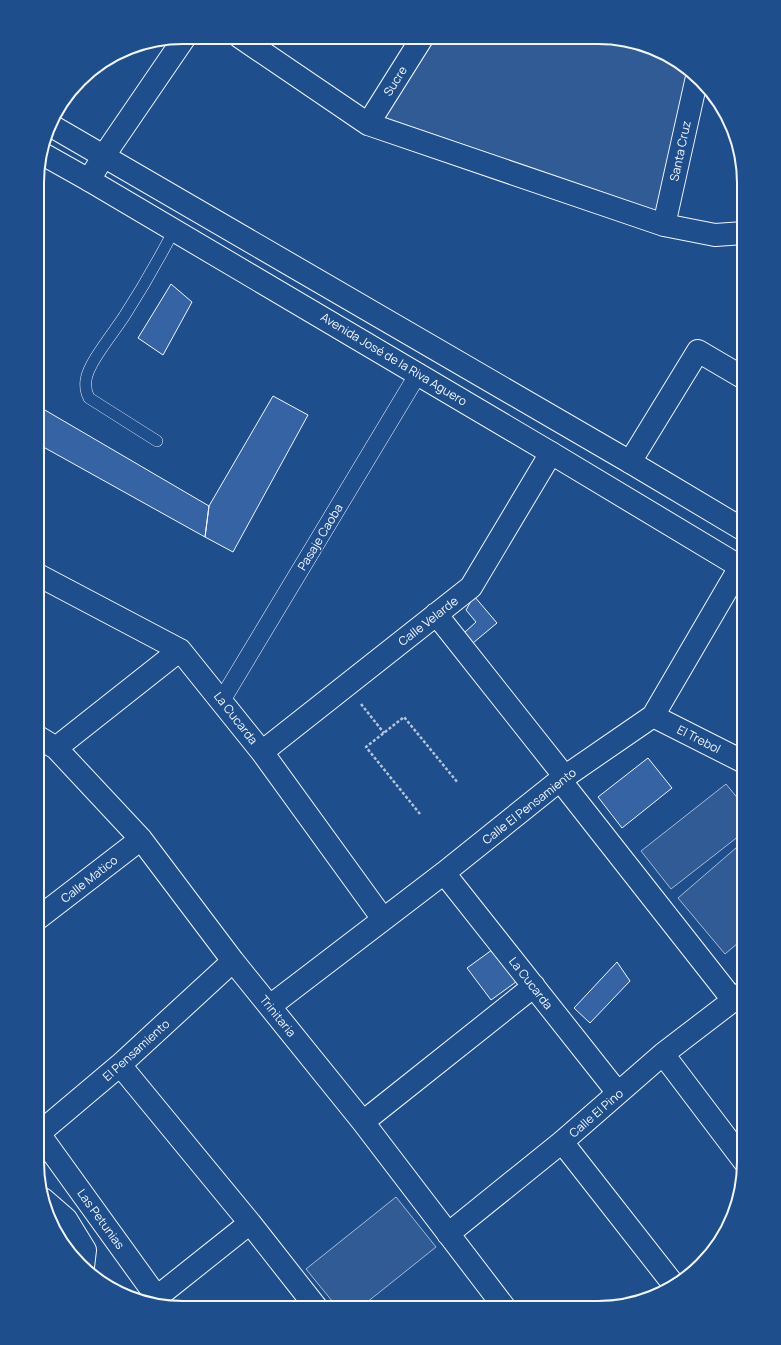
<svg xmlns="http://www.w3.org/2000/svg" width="781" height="1345" font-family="Manrope,sans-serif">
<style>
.built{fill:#305b95;stroke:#a8bbd7}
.building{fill:#3563a3;stroke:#f2f6ff}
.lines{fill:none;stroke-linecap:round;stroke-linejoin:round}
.service-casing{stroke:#f2f6ff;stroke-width:12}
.pedestrian-casing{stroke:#f2f6ff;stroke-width:18}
.minor-casing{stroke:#f2f6ff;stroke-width:24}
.primary-casing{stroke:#f2f6ff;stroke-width:24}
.path{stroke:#b3c4dc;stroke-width:2.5;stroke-dasharray:3 2;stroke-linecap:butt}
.service{stroke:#1f4e8c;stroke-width:11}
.pedestrian{stroke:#1f4e8c;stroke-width:17}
.minor{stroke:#1f4e8c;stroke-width:22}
.primary{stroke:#1f4e8c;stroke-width:22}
.labels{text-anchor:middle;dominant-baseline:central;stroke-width:3;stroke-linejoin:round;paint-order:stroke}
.street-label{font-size:12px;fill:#f2f6ff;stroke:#1f4e8c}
.rim{fill:none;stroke:#f2f6ff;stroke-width:2}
</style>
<rect width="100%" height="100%" fill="#1f4e8c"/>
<!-- built -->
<path class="built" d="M434,39L627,40L689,70L658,212L384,117Z
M726,784L744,806V832L671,889L641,851Z
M744,841V938L725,954L678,898Z
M396,1197L436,1247L361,1307H337L306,1269Z"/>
<!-- building -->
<path class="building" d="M171,284L192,302L163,355L138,338Z
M273,396L308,415L233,552L205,537L209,506Z
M38,406L209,506L205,537L38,444Z
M474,596L497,623L473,643L464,633L476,622L466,610Z
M648,758L672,788L622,828L598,797Z
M496,947L520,979L491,1000L467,968Z
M617,962L630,981L590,1023L574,1008Z"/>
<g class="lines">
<!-- service casing -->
<g class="service-casing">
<path id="service" d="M157,441L89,398C86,392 85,387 86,380C88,363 115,331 125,315C143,287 159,259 174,230"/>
</g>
<!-- pedestrian casing -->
<g class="pedestrian-casing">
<path id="pedestrian" d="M222,700L418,374"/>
</g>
<!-- minor casing -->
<g class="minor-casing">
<path id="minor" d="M240,37L368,124L664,225L715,235L744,233
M368,124L422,38
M89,180L103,157L185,37
M664,225L697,77
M630,462L698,351L744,378
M38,575L180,650L262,752L383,919
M436,614L565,777
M653,716L744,762
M38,737L56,748L141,839L233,961L363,1122L505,1308
M56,748L180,650
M262,752L471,587L551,453
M560,780L733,1000
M444,873L618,1093
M37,919L141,839
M270,1006L444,873L560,780L653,716L740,567
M663,1054L744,1161
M120,1065L250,1223L316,1307
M363,1122L534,986
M37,1131L164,1307
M37,1135L120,1065L233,961
M562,1142L674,1285
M43,1199L66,1219L85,1250L83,1267
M448,1234L562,1142L663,1054L744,992
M157,1297L250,1223"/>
</g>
<!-- primary casing -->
<g class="primary-casing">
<path id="primary" d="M50,125L630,462L744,530
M41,153L89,180L551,453L744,569"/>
</g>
<!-- path -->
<path class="path" d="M361,704L384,733
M420,814L366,747L404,717L458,783"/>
<!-- service -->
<use href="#service" class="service"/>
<!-- pedestrian -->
<use href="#pedestrian" class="pedestrian"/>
<!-- minor -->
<use href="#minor" class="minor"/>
<!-- primary -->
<use href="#primary" class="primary"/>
</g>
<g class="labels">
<!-- street labels -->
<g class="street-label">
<text transform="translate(395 81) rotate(-58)">Sucre</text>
<text transform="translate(680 151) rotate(-78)">Santa Cruz</text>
<text transform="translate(394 359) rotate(31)">Avenida José de la Riva Aguero</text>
<text transform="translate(320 537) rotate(-59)">Pasaje Caoba</text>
<text transform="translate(428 621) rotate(-38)">Calle Velarde</text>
<text transform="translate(236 718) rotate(52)">La Cucarda</text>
<text transform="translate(699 739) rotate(27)">El Trebol</text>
<text transform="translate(529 806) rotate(-38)">Calle El Pensamiento</text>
<text transform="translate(89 879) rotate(-38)">Calle Matico</text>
<text transform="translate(531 983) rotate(52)">La Cucarda</text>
<text transform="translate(278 1016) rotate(51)">Trinitaria</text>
<text transform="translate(136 1050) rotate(-42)">El Pensamiento</text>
<text transform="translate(596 1113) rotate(-41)">Calle El Pino</text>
<text transform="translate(101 1219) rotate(54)">Las Petunias</text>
</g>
</g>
<!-- crop -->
<path d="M0 0H781V1345H0ZM183 44H598A139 139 0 0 1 737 183V1162A139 139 0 0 1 598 1301H183A139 139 0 0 1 44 1162V183A139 139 0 0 1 183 44Z" fill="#1f4e8c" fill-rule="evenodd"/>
<path class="rim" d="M183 44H598A139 139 0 0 1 737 183V1162A139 139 0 0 1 598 1301H183A139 139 0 0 1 44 1162V183A139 139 0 0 1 183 44Z"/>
</svg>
